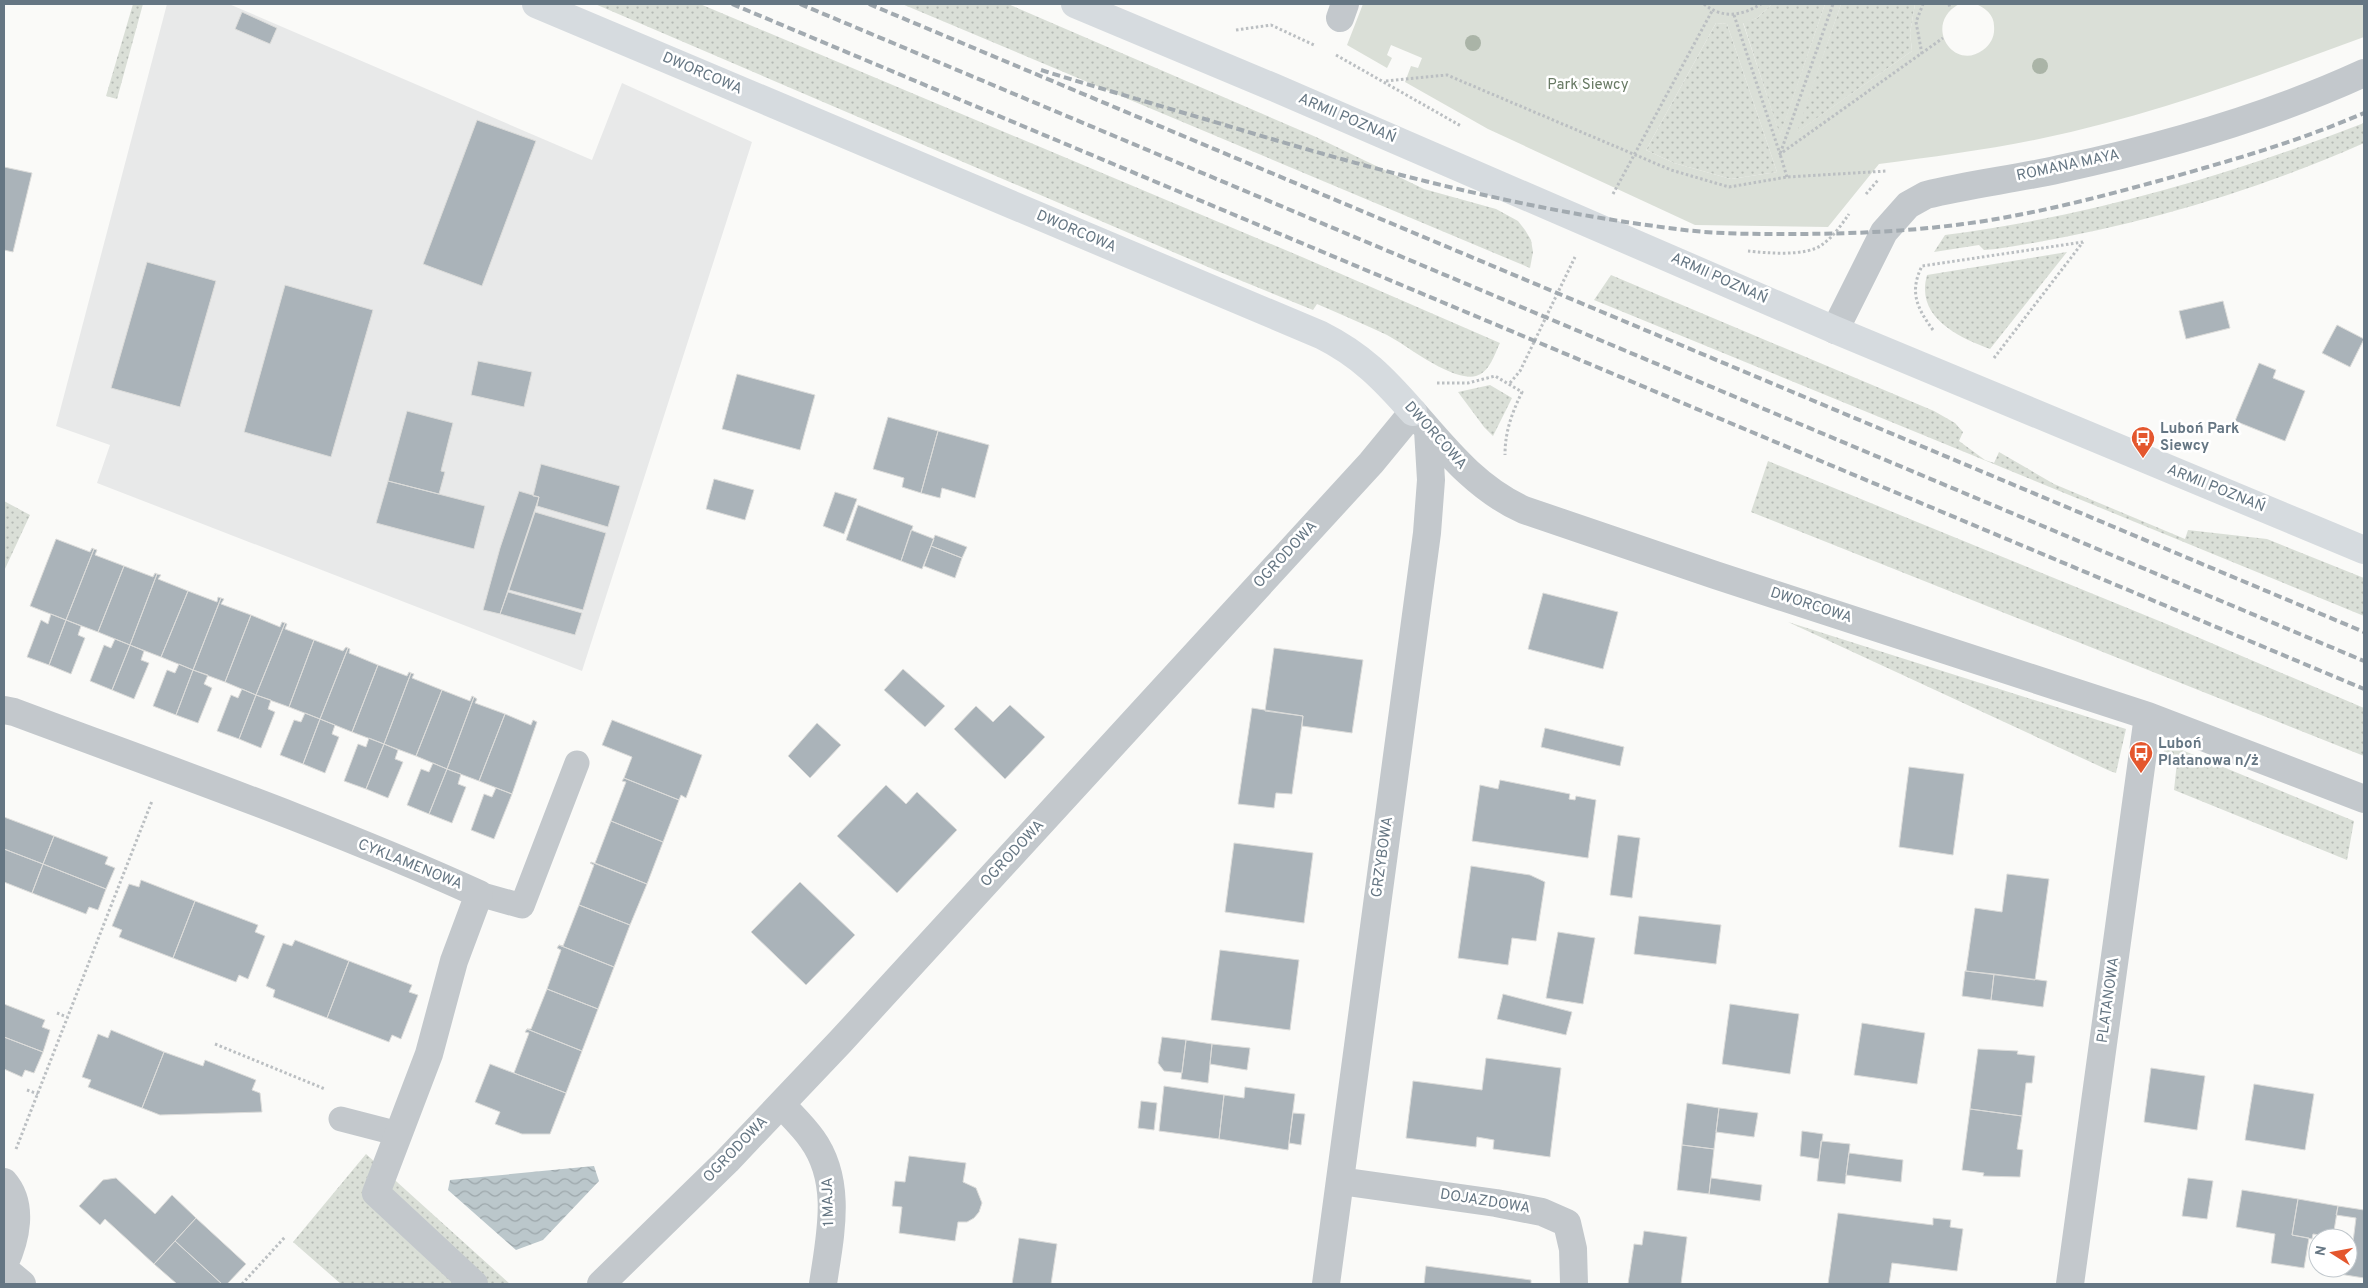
<svg xmlns="http://www.w3.org/2000/svg" width="2368" height="1288" font-family="Overpass,sans-serif">
<style>
.built{fill:#e8e9e9}
.grass{fill:url(#grass-dots)}
.green{fill:#dadfd7;fill-rule:evenodd}
.water{fill:url(#water-waves)}
.building{fill:#aab3b9;stroke:#dcdcda}
.lines{fill:none;stroke-linecap:round;stroke-linejoin:round}
.path{stroke:#bbbfc2;stroke-width:3;stroke-dasharray:2.5 2.5;stroke-linecap:butt}
.lane{stroke:#c3c8cc;stroke-width:25}
.street{stroke:#c3c8cc;stroke-width:28}
.secondary{stroke:#d6dbdf;stroke-width:28}
.rail{stroke:#a2aab0;stroke-width:4;stroke-dasharray:8 4;stroke-linecap:butt}
.tree{fill:#aab4a7}
.labels{text-anchor:middle;dominant-baseline:central;stroke-width:5;stroke-linejoin:round;paint-order:stroke}
.street-label{font-size:15px;fill:#657683;stroke:#fff}
.park-label{font-size:15px;fill:#687a64;stroke:#fff}
.poi-label{font-size:15px;font-weight:bold;fill:#657683;stroke:#fff;text-anchor:start}
</style>
<defs>
<pattern id="grass-dots" width="8" height="8" patternUnits="userSpaceOnUse" patternTransform="scale(1.25)"><rect width="8" height="8" fill="#dadfd7"/><path d="M2 2h.1M6 6h.1" fill="none" stroke="#b4b9b4" stroke-width="1.8" stroke-linecap="round"/></pattern>
<pattern id="water-waves" width="16" height="10" patternUnits="userSpaceOnUse" patternTransform="scale(1.25)"><rect width="16" height="10" fill="#bbc7cb"/><path d="M0 5q4-4 8 0t8 0" fill="none" stroke="#9ca6aa"/></pattern>
</defs>
<rect width="100%" height="100%" fill="#fafaf8"/>
<!-- built -->
<path class="built" d="M167,4H229L592,160L622,83L752,142L582,671L97,483L110,445L56,426Z"/>
<!-- grass -->
<path class="grass" d="M133,4H143L117,99L106,96Z
M595,4H700L1302,257L1500,343C1494,355 1490,372 1476,376C1452,382 1408,346 1387,335C1364,324 1340,314 1317,304L1313,310L1215,270Z
M902,4H1008L1316,137L1424,189L1496,209L1518,221L1525,230L1531,240L1533,252L1530,268Z
M1772,4H1825L1780,136L1743,22L1757,18Z
M1841,4H1915L1910,33L1912,51L1796,133Z
M1716,23L1727,24L1777,172L1731,179L1674,163L1646,150Z
M2364,123V143C2247,195 2123,230 1996,249L1984,250L1979,245L1934,252L1945,235C2091,216 2227,176 2364,123Z
M2067,252L1990,349C1959,337 1915,318 1927,275Z
M1611,275L1934,411L1955,423L1963,432L1959,441L1985,460L1994,463L1999,452L2054,484L2185,539L2188,530L2267,539L2364,578V616L1594,300Z
M1490,385L1512,398L1493,436L1484,427L1458,392Z
M1768,461L2169,625L2364,708V756L1751,512Z
M4,501L30,515L4,571Z
M1788,622L2126,729L2116,773L2110,771Z
M2165,743L2354,821L2347,860L2174,790L2177,762L2163,758Z
M366,1154L510,1284H341L293,1242Z"/>
<!-- green -->
<path class="green" d="M1363,4H1772L1757,18L1743,23L1780,135L1825,4H1841L1797,132L1912,51L1910,33L1915,4H1959C1922,25 1954,72 1983,50C1991,44 1995,36 1994,26C1994,15 1985,7 1975,4H2364V37C2258,76 2151,116 2039,139C1986,150 1932,157 1879,164L1828,227L1695,225L1488,129L1405,82L1411,66L1418,68L1422,58L1391,45L1387,55L1392,58L1387,68L1347,45ZM1716,23L1727,24L1777,172L1731,179L1674,163L1646,150Z"/>
<!-- water -->
<path class="water" d="M594,1166L599,1181L543,1240L516,1250L448,1190L450,1180Z"/>
<!-- building -->
<path class="building" d="M242,12L277,28L270,44L235,29Z
M477,120L536,141L482,286L423,264Z
M4,167L32,173L13,252L4,250Z
M147,262L216,281L180,407L111,388Z
M285,285L373,310L331,457L244,432Z
M2223,301L2230,328L2186,339L2179,311Z
M2337,325L2364,339L2350,367L2322,353Z
M478,361L532,372L524,407L471,395Z
M2259,363L2276,370L2273,378L2305,391L2285,441L2235,421Z
M737,374L815,395L800,450L722,429Z
M407,411L453,423L441,471L445,472L439,494L388,481Z
M888,417L938,431L921,493L902,487L904,478L873,469Z
M938,431L989,445L975,498L942,488L940,498L921,493Z
M541,464L620,486L608,527L537,506L539,497L533,496Z
M714,479L754,490L745,520L706,509Z
M388,481L485,506L474,549L376,523Z
M519,491L539,497L500,614L483,610L500,548Z
M835,492L857,499L844,534L823,526Z
M858,505L913,526L901,561L846,540Z
M535,512L606,533L583,610L509,590Z
M911,530L934,539L922,569L901,561Z
M935,535L967,547L962,558L931,546Z
M56,539L90,552L92,548L94,549L66,620L30,606Z
M931,546L962,558L955,578L924,566Z
M94,549L97,550L95,555L124,566L98,632L66,620Z
M124,566L153,577L155,573L157,574L130,645L98,632Z
M157,574L161,575L158,579L188,591L161,657L130,645Z
M188,591L217,602L218,597L221,598L193,670L161,657Z
M508,592L582,613L575,635L500,614Z
M1543,593L1618,612L1603,669L1528,649Z
M221,598L224,599L221,604L251,615L225,682L193,670Z
M51,614L66,620L49,665L27,657L41,620L48,624Z
M251,615L280,627L282,622L285,623L256,695L225,682Z
M66,620L81,626L78,635L85,638L71,674L49,665Z
M285,623L287,624L285,629L314,640L289,707L256,695Z
M115,639L130,645L112,690L90,681L104,645L111,648Z
M314,640L343,651L346,647L348,648L320,719L289,707Z
M130,645L144,651L141,660L149,663L134,699L112,690Z
M348,648L350,649L349,653L378,665L352,732L320,719Z
M1274,648L1363,660L1352,733L1302,726L1303,716L1265,711Z
M179,664L193,670L176,715L153,706L167,670L175,673Z
M378,665L407,676L409,672L411,673L384,744L352,732Z
M903,669L945,706L925,727L884,690Z
M193,670L208,675L204,684L212,688L198,723L176,715Z
M411,673L414,674L412,678L442,690L416,756L384,744Z
M242,689L256,695L239,739L217,731L231,695L238,698Z
M442,690L470,701L472,696L474,697L447,769L416,756Z
M256,695L271,700L268,709L275,712L261,748L239,739Z
M474,697L477,699L475,703L505,714L479,781L447,769Z
M1010,705L1045,737L1005,779L954,729L976,706L993,722Z
M1252,708L1303,716L1292,794L1276,793L1274,808L1238,804Z
M305,713L320,719L303,764L280,755L294,720L301,722Z
M505,714L531,725L533,720L537,722L512,794L479,781Z
M320,719L335,725L332,734L339,737L325,773L303,764Z
M612,720L702,755L686,798L681,795L679,800L624,778L632,757L602,745Z
M817,723L841,745L810,778L788,756Z
M1545,728L1624,747L1620,766L1541,747Z
M369,738L384,744L366,789L344,781L358,744L366,747Z
M384,744L398,750L395,759L403,762L388,798L366,789Z
M433,763L447,769L429,814L407,805L421,769L429,772Z
M1909,767L1964,774L1953,855L1899,847Z
M447,769L461,774L458,784L466,787L452,823L429,814Z
M624,778L679,800L663,842L611,821L626,782L622,781Z
M1500,780L1570,794L1569,799L1575,800L1576,796L1596,800L1588,858L1472,841L1480,785L1498,789Z
M886,785L906,804L917,792L957,830L897,893L837,836Z
M496,788L512,794L494,839L471,830L484,794L492,797Z
M4,817L54,836L43,864L4,849Z
M611,821L663,842L647,884L595,863Z
M1618,835L1640,838L1632,898L1610,895Z
M54,836L108,857L105,864L115,868L106,889L43,864Z
M1234,843L1313,853L1304,923L1225,912Z
M4,849L43,864L32,893L4,882Z
M591,862L647,884L630,925L579,905L594,865L590,863Z
M43,864L106,889L98,910L89,907L86,914L32,893Z
M1471,866L1530,875L1545,882L1536,941L1512,938L1508,965L1458,958Z
M2007,874L2049,879L2035,980L1966,971L1975,908L2002,912Z
M141,880L195,901L173,958L119,937L122,930L112,926L129,884L139,887Z
M800,882L855,935L806,985L751,932Z
M195,901L258,925L255,932L265,936L248,979L239,975L236,982L173,958Z
M579,905L630,925L614,967L559,945L563,946Z
M1639,916L1721,925L1716,964L1634,954Z
M1558,932L1595,938L1583,1004L1546,998Z
M295,940L349,961L327,1018L273,997L275,990L266,986L283,943L292,946Z
M559,945L614,967L598,1009L547,989L561,950L557,948Z
M1220,950L1299,960L1290,1030L1211,1020Z
M349,961L412,985L409,992L418,995L401,1039L392,1035L389,1042L327,1018Z
M1965,971L1994,974L1991,1000L1962,996Z
M1994,974L2047,981L2043,1007L1991,1000Z
M547,989L598,1009L582,1051L527,1029H531Z
M1503,994L1572,1012L1566,1035L1497,1019Z
M4,1004L45,1020L42,1027L50,1030L43,1052L4,1037Z
M1730,1004L1799,1014L1790,1074L1722,1064Z
M1862,1023L1925,1033L1917,1084L1854,1075Z
M527,1029L582,1051L566,1093L514,1073L529,1033L525,1032Z
M111,1030L164,1052L142,1108L88,1087L91,1080L82,1077L98,1034L108,1038Z
M4,1037L43,1052L34,1073L25,1070L22,1077L4,1069Z
M1162,1037L1186,1040L1182,1073L1164,1071L1158,1063Z
M1186,1040L1212,1044L1208,1083L1181,1079Z
M1212,1044L1250,1048L1247,1070L1210,1064Z
M1978,1049L2018,1051L2017,1054L2035,1056L2032,1083H2026L2022,1116L1970,1109Z
M164,1052L203,1066L205,1060L256,1080L252,1090L260,1093L262,1112L160,1115L142,1108Z
M1486,1058L1561,1068L1550,1157L1493,1149L1494,1140L1477,1137L1476,1147L1406,1138L1413,1081L1482,1090Z
M490,1064L566,1093L550,1134H522L495,1124L500,1112L475,1102Z
M2151,1068L2205,1076L2197,1130L2144,1122Z
M2254,1084L2314,1094L2305,1150L2245,1140Z
M1164,1086L1224,1095L1219,1139L1159,1131Z
M1245,1087L1295,1094L1288,1150L1219,1139L1224,1095L1244,1098Z
M1141,1101L1157,1103L1154,1130L1138,1128Z
M1687,1103L1719,1108L1714,1149L1682,1145Z
M1719,1108L1758,1113L1754,1137L1716,1132Z
M1970,1109L2022,1116L2017,1149L2023,1150L2020,1177L1983,1176L1984,1173L1962,1170Z
M1293,1113L1305,1114L1301,1145L1289,1143Z
M1802,1131L1823,1134L1819,1159L1800,1156Z
M1821,1141L1850,1144L1845,1184L1817,1181Z
M1682,1145L1714,1149L1709,1194L1677,1190Z
M1849,1153L1903,1160L1901,1182L1846,1175Z
M909,1156L966,1163L963,1182L976,1188L982,1203L979,1212L974,1218L967,1222H958L955,1241L899,1233L902,1207L892,1206L895,1181L905,1182Z
M116,1178L155,1214L172,1195L196,1218L154,1264L105,1219L100,1225L79,1206L103,1180Z
M1711,1178L1762,1185L1760,1201L1709,1194Z
M2188,1178L2213,1181L2207,1219L2182,1216Z
M2242,1190L2298,1199L2292,1235L2309,1238L2304,1268L2271,1263L2275,1234L2236,1227Z
M2298,1199L2338,1206L2333,1237L2313,1234L2312,1239L2292,1235Z
M2338,1206L2364,1210V1278L2327,1272L2328,1268H2348V1249L2352,1250L2356,1218L2336,1215Z
M1838,1213L1933,1225V1218L1951,1220L1950,1227L1963,1229L1957,1271L1892,1263L1889,1284H1828Z
M196,1218L246,1264L227,1284H222L175,1241Z
M1644,1231L1687,1237L1681,1284H1628L1634,1244L1642,1245Z
M1019,1238L1057,1244L1051,1284H1012Z
M175,1241L222,1284H177L154,1264Z
M1426,1266L1531,1280V1284H1424Z"/>
<g class="lines">
<!-- path -->
<path class="path" d="M1704,4C1722,19 1742,16 1761,4
M1949,4L1950,9
M1734,15L1780,154L1943,38
M1236,30L1271,25L1314,45
M1922,54L1916,22L1923,4
M1336,55L1461,126
M1386,81L1447,75L1671,170L1729,187L1787,177L1887,171
M1787,177L1780,154L1833,4
M1613,194L1712,11
M1866,194L1878,180
M1748,251C1767,253 1807,257 1823,244C1833,237 1842,224 1849,214
M1933,330C1917,308 1909,292 1922,266L2083,242
M1994,358L2083,242
M1437,383H1468L1495,376L1522,392C1512,413 1505,431 1505,455
M1510,383L1520,371L1575,257
M57,1013L67,1017
M215,1044L325,1089
M27,1090L38,1094
M16,1149L152,801
M242,1284L285,1237"/>
<!-- lane -->
<path class="lane" d="M479,894L522,906L577,763
M341,1119L399,1134"/>
<!-- street -->
<path class="street" d="M1340,18L1345,4
M1835,330L1884,232L1908,205L1926,195C1970,184 2016,179 2060,169C2163,147 2268,117 2364,73
M4,710L14,712C169,770 327,825 479,894L454,961L429,1054L376,1193L474,1284
M781,1104C791,1115 803,1126 812,1139C843,1182 830,1236 823,1284
M1340,1181L1496,1203L1542,1212L1567,1223L1573,1249L1574,1284
M4,1182C24,1205 16,1239 4,1265
M4,1269L22,1284
M601,1284L727,1161L840,1042L1371,463L1413,412C1447,451 1477,489 1524,510L1715,575L2148,716L2364,799
M1326,1284L1427,533L1431,480L1428,430
M2070,1284L2148,716"/>
<!-- secondary -->
<path class="secondary" d="M536,4L1321,335C1361,355 1384,379 1413,412
M1075,4L1273,87L1835,330L2364,550"/>
<!-- rail -->
<path class="rail" d="M732,4L2364,689
M800,4L2364,661
M869,4L2364,632
M1041,70C1102,89 1164,107 1225,125C1373,170 1522,210 1677,229C1713,234 1750,234 1786,234C1845,234 1904,232 1963,224C2033,215 2108,195 2176,176C2240,158 2304,139 2364,113"/>
</g>
<!-- trees -->
<g class="tree">
<circle cx="1473" cy="43" r="8"/>
<circle cx="2040" cy="66" r="8"/>
</g>
<!-- icons -->
<defs>
<g id="bus-pin" transform="scale(1.25)"><path d="M0 17L-7.5 6A9.5 9.5 0 1 1 7.5 6Z" fill="#e4572e" stroke="#fff"/><path d="M-5-6H5V4H4V6H2V4H-2V6H-4V4H-5ZM-3.5-4V0h7V-4ZM-3.5 1.2v1.5H-2V1.2ZM2 1.2v1.5H3.5V1.2Z" fill="#fff"/></g>
</defs>
<g fill-rule="evenodd">
<use href="#bus-pin" x="2143" y="438"/>
<use href="#bus-pin" x="2141" y="753"/>
</g>
<g class="labels">
<!-- street labels -->
<g class="street-label">
<text transform="translate(702 74) rotate(23)">DWORCOWA</text>
<text transform="translate(1347 119) rotate(23)">ARMII POZNAŃ</text>
<text transform="translate(2068 166) rotate(-12)">ROMANA MAYA</text>
<text transform="translate(1076 232) rotate(23)">DWORCOWA</text>
<text transform="translate(1719 279) rotate(24)">ARMII POZNAŃ</text>
<text transform="translate(1435 436) rotate(48)">DWORCOWA</text>
<text transform="translate(2216 489) rotate(22)">ARMII POZNAŃ</text>
<text transform="translate(1286 555) rotate(-47)">OGRODOWA</text>
<text transform="translate(1811 606) rotate(18)">DWORCOWA</text>
<text transform="translate(1013 854) rotate(-47)">OGRODOWA</text>
<text transform="translate(1383 857) rotate(-82)">GRZYBOWA</text>
<text transform="translate(410 865) rotate(22)">CYKLAMENOWA</text>
<text transform="translate(2109 1000) rotate(-82)">PLATANOWA</text>
<text transform="translate(736 1150) rotate(-46)">OGRODOWA</text>
<text transform="translate(829 1202) rotate(-92)">1 MAJA</text>
<text transform="translate(1485 1202) rotate(9)">DOJAZDOWA</text>
</g>
<!-- park labels -->
<g class="park-label">
<text x="1588" y="85">Park Siewcy</text>
</g>
<!-- poi labels -->
<g class="poi-label">
<text x="2160" y="429">Luboń Park<tspan x="2160" dy="17">Siewcy</tspan></text>
<text x="2158" y="744">Luboń<tspan x="2158" dy="17">Platanowa n/ż</tspan></text>
</g>
</g>
<!-- border -->
<rect width="2368" height="1288" fill="none" stroke="#657683" stroke-width="10"/>
<!-- north arrow -->
<g transform="translate(2333 1253) rotate(281)"><circle r="24" fill="#ffffff" stroke="#c1c8cd"/>
<path d="M0-4L9 19L0 12L-9 19Z" fill="#e4572e"/>
<text y="-8" font-size="14" font-weight="bold" text-anchor="middle" fill="#657683">N</text>
</g>
</svg>
